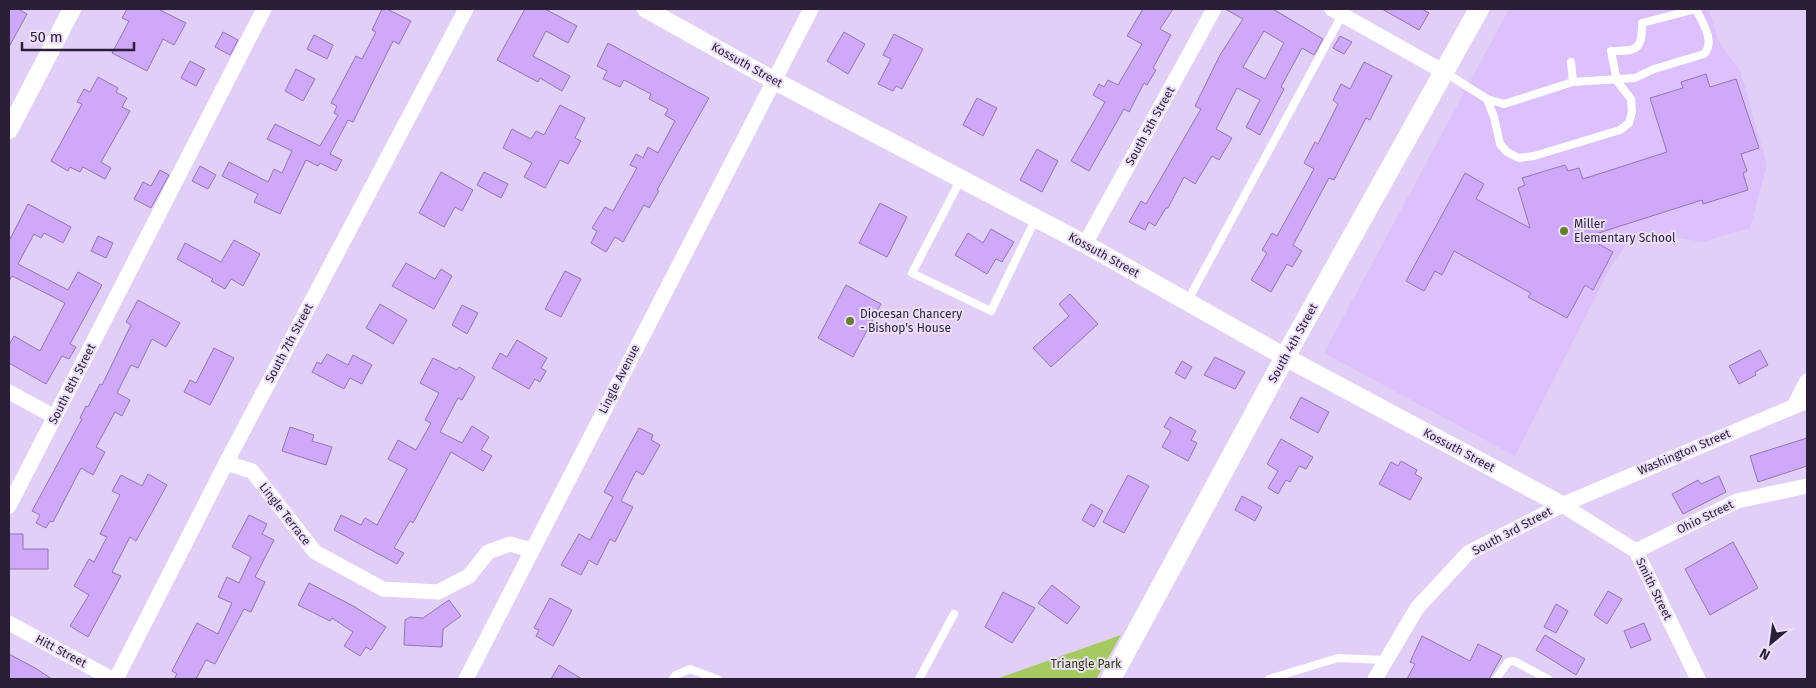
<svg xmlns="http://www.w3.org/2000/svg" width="1816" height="688" font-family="'Fira Sans',sans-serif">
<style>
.built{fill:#dcc1fc}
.park{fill:#a5ca62}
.building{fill:#cea9f9;stroke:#9375b3;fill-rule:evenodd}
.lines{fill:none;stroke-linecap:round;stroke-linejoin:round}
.service{stroke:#fff;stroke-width:8}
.minor{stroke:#fff;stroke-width:15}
.tertiary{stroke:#fff;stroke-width:18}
.secondary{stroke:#fff;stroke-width:20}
.poi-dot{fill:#647e31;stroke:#ebdffa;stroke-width:2}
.labels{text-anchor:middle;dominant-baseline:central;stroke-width:4;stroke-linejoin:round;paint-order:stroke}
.street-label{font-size:12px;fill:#2b1f38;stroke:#ebdffa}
.poi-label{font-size:12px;fill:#2b1f38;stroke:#ebdffa;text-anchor:start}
.park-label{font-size:12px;fill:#2d3c0e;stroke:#ebdffa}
</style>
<rect width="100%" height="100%" fill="#e1cff7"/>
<!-- built -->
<path class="built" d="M1509,9H1709L1718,40L1741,73L1767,165L1750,228L1702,242L1663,235L1628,242L1610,268L1515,456L1324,353Z"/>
<!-- park -->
<path class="park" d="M1121,635L1096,679H996Z"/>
<!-- building -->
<path class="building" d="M9,9H18L27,14L9,47Z
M127,9H158L186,23L174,45L163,39L147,71L112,53L129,21L122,18Z
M382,9H387L411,21L399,44L393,41L353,122L348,120L330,154L342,160L336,171L320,163L318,166L306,160L280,214L254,202L258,194L222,176L229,162L268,182L274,169L282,173L292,151L267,139L275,124L320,146L338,115L334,113L337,106L331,103L356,56L362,59L376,32L372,30Z
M525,9H545L577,26L568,43L546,31L533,56L570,76L562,91L540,78L538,82L497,60Z
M1143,9H1173L1160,29L1171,35L1153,68L1156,70L1147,85L1144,83L1129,112L1124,109L1089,171L1071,161L1105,102L1093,95L1099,84L1104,87L1108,80L1118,85L1142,44L1127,36Z
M1225,9H1273L1323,39L1314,55L1302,48L1281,87L1284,89L1260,135L1246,127L1260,100L1237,88L1216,129L1232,138L1219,160L1212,156L1195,184L1184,177L1168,208H1166L1155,226L1149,222L1145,230L1129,222L1141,201L1146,204L1201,109L1195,106L1220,55L1243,19ZM1264,31L1284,43L1265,79L1243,67Z
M1382,9H1422L1429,13L1419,30Z
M223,32L238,40L230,55L215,47Z
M844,32L865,44L848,74L827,61Z
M894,34L923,49L902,89L896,86L893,91L878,84L891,59L883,55Z
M314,35L333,45L327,59L307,49Z
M1340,36L1352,42L1344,54L1333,48Z
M608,43L709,98L657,190L659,191L649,208L644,205L623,242L615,237L606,252L591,243L597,231L592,228L605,207L613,211L637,168L630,165L636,154L643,158L648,147L658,153L675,121L665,115L668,109L649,99L651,94L624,80L620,87L603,79L607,71L597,66Z
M190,61L205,69L196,86L181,78Z
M1364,62L1392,76L1370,120L1366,118L1334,180L1329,178L1293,245L1302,251L1292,267L1287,264L1271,292L1251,280L1267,253L1262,250L1272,233L1277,236L1314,169L1304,163L1315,142L1318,144L1338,104L1333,100L1341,84L1350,89Z
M296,69L315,79L303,101L285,91Z
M1706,74L1710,87L1736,79L1759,148L1741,154L1747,171L1743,173L1748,190L1703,204L1702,200L1586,237L1613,252L1593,290L1585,285L1567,318L1528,297L1531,293L1454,251L1442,275L1435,271L1424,291L1406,281L1465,173L1484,184L1476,199L1530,228L1518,188L1525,185L1522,178L1565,165L1568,171L1579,168L1583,179L1667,152L1650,98L1683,88L1681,82Z
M98,77L118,88L116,92L127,98L122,107L130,111L101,162L111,168L105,179L83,167L80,172L70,167L68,171L51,161L82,104L77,102L84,89L90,92Z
M977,98L997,108L983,136L963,125Z
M560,105L585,118L575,138L581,141L568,164L560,160L545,188L524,177L532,163L503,148L512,129L531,139L536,131L544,135Z
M1037,149L1058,161L1042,192L1020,180Z
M200,166L216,175L208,189L192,181Z
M160,170L169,175L151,208L134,199L143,182L151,186Z
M441,172L473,190L462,211L455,207L444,227L419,213Z
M484,172L508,184L501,198L477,185Z
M880,203L907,217L887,257L859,243Z
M28,204L71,227L63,243L44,233L41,238L34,234L18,264L68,290L78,272L102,285L70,344L76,347L69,359L62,356L46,384L9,363V345L14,336L40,351L65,303L12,276L9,281V241Z
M991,229L1014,242L1002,262L996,259L987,274L955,255L968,233L983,243Z
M98,236L113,243L106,258L91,251Z
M234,240L260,254L243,286L231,279L225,289L211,281L213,279L177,259L185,243L221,262Z
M406,263L435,279L441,269L452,276L434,309L392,286Z
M565,271L581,279L561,317L545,309Z
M846,285L881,304L853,357L818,338Z
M1070,294L1098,324L1051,367L1033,348L1069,316L1059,304Z
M138,300L180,323L166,347L152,339L138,368L131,365L117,393L130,400L122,416L115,412L96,447L105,452L93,475L81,468L53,522L50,521L46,528L36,523L40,515L32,511L82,419L80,418L86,406L88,407L100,384L102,385L131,325L126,322Z
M380,304L407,320L393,344L366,328Z
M462,305L478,313L467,334L452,325Z
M517,340L547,358L541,368L546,371L540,382L535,379L529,389L492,368L500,353L507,357Z
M214,348L234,358L210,405L184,392L190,380L196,383Z
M1760,350L1768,365L1755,372L1756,375L1739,384L1729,366Z
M327,354L348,365L353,355L372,365L362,384L350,378L344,389L312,372L317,362L321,364Z
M1215,357L1245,372L1235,389L1204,375Z
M433,358L457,370L459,367L475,377L462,400L458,398L440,432L462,443L472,426L489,437L481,450L492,456L483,471L451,452L413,523L410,521L394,548L404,553L397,564L334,530L341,515L361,525L365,518L377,525L407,469L388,459L398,440L416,450L431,423L425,420L439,393L420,383Z
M1182,361L1192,367L1185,379L1175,373Z
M1301,397L1329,412L1318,433L1290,418Z
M1170,417L1196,431L1191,440L1197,443L1188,461L1162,447L1171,431L1164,427Z
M290,427L314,435L312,441L332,447L326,465L282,451Z
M639,428L653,435L651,440L660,445L643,475L636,471L621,501L633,507L615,542L610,539L597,565L589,560L581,575L561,565L579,534L590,540L613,497L604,492Z
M1807,438V466L1758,482L1750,456Z
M1281,439L1313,457L1306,469L1299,466L1290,482L1286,480L1278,494L1268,488L1278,471L1267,464Z
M1401,461L1417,470L1415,474L1422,478L1410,500L1379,484L1391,462L1398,466Z
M148,474L167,485L136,541L130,537L112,572L121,576L88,637L70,626L89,595L74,586L89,559L94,562L107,537L100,534L120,495L112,491L121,475L142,486Z
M1128,475L1149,486L1124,533L1103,522Z
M1719,476L1726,492L1683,514L1672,494L1698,480L1701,484Z
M1242,496L1262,507L1255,521L1235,510Z
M1091,504L1103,511L1094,527L1082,520Z
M249,515L267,524L262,534L274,540L255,577L265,582L251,612L244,609L215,664L206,660L196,679H174L177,674L172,671L197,623L218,634L232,603L218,597L227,577L239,583L251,557L232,547Z
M9,534H23V549H48V569H9Z
M1733,542L1758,588L1710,615L1685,569Z
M309,583L355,607L386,627L371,650L366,647L360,656L344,646L353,632L332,618L330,621L298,605Z
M1052,585L1080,607L1067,624L1038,603Z
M1608,591L1622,599L1607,624L1594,615Z
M1003,592L1035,608L1012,643L985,627Z
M550,598L572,610L553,646L536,636L539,630L534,628Z
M449,600L461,616L443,629L442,647L404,645L405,620L410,617L423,618Z
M1556,604L1568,611L1556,633L1544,627Z
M1644,623L1651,640L1631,648L1624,631Z
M1545,635L1585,659L1576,675L1536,650Z
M1422,636L1470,661L1478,644L1502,656L1489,679H1407L1415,664L1410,662Z
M9,654L35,668L52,679H9Z
M559,665L582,679H551Z"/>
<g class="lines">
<!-- service -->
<path class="service" d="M1571,62L1573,82
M1446,73L1487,99L1494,117L1500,144L1507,152L1519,158L1534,156L1620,130L1629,123L1632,112L1631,99L1617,81L1611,51C1638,51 1642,50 1642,23L1696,9C1702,22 1716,42 1704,54L1654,69L1635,78L1573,82L1504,104L1487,99
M961,179L912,273L991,311L1036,218
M1187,302L1342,15
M673,679L676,675L690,669L717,679
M919,679L954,614
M1269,679L1338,658L1386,660
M1496,679L1508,662L1514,661L1548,679"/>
<!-- minor -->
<path class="minor" d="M1332,9L1444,72
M1085,244L1214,9
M9,392L55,417
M1794,406L1807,381
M226,463L252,471L315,552L383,589L438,592L469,576L488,552L510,544L531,550
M1562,505L1636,551L1698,679
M9,506L264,9
M1636,551L1737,501L1807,486
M9,623L112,679
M116,679L226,463L466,9
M466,679L811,9
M1375,679L1417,608L1468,553L1562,505L1807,401"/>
<!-- tertiary -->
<path class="tertiary" d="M646,9L773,80L1085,244L1285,357L1562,505
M9,130L72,9"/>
<!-- secondary -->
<path class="secondary" d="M1111,679L1285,357L1479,9"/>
</g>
<!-- markers -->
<g class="poi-dot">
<circle cx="1564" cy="231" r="5"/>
<circle cx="850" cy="321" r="5"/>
</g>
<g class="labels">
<!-- street labels -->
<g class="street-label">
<text transform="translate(747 65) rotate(29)">Kossuth Street</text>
<text transform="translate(1150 126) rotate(-61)">South 5th Street</text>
<text transform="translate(1104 255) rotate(29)">Kossuth Street</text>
<text transform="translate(289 343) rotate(-62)">South 7th Street</text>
<text transform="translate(1293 343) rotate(-61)">South 4th Street</text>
<text transform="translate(619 379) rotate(-63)">Lingle Avenue</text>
<text transform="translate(72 384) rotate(-63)">South 8th Street</text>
<text transform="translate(1459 450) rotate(28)">Kossuth Street</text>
<text transform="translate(1684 452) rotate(-23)">Washington Street</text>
<text transform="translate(285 514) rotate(52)">Lingle Terrace</text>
<text transform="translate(1705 517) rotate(-26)">Ohio Street</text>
<text transform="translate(1512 531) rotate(-28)">South 3rd Street</text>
<text transform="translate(1654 589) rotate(64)">Smith Street</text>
<text transform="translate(61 651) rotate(28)">Hitt Street</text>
</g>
<!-- poi labels -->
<g class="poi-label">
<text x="1574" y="224">Miller<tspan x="1574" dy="14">Elementary School</tspan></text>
<text x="860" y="314">Diocesan Chancery<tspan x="860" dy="14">- Bishop's House</tspan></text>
</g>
<!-- park labels -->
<g class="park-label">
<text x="1086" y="664">Triangle Park</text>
</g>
</g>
<!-- border -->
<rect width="1816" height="688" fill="none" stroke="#2b1f38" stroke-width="20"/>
<!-- north arrow -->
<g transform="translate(1771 643) rotate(209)" stroke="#ebdffa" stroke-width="4" paint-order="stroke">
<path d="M0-4L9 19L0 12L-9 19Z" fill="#2b1f38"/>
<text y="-8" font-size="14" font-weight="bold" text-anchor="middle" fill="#2b1f38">N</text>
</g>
<!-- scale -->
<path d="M22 42v8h112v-8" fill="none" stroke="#2b1f38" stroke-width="2.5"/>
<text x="30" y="42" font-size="15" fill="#2b1f38" stroke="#ebdffa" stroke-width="4" paint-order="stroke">50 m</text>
</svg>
